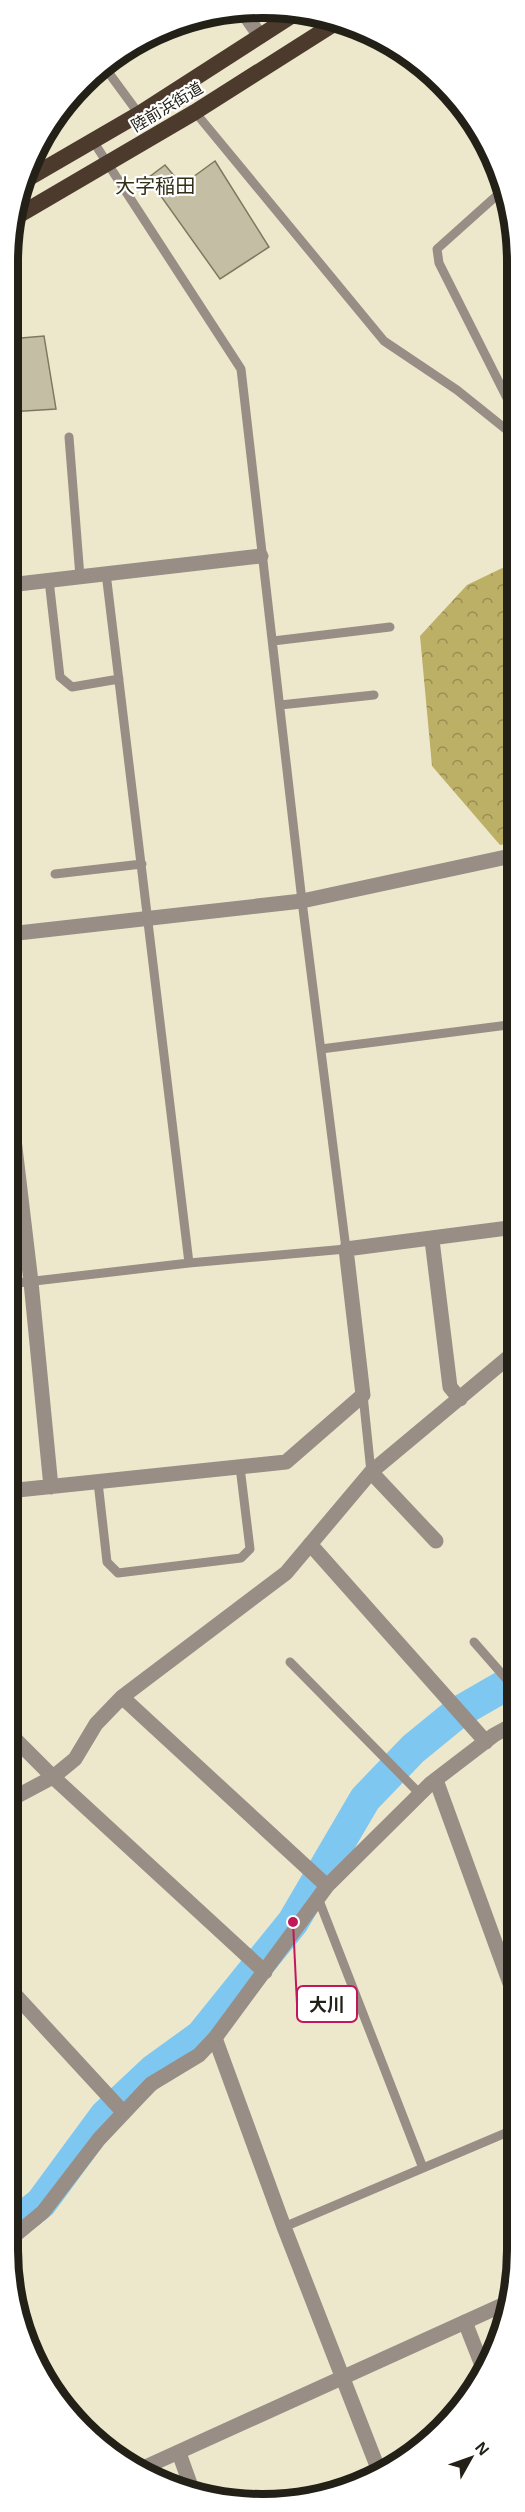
<svg xmlns="http://www.w3.org/2000/svg" width="525" height="2512" font-family="Helvetica,'Noto Sans JP',sans-serif">
<style>
.forest{fill:url(#forest-crowns)}
.lines{fill:none;stroke-linecap:round;stroke-linejoin:round}
.river{stroke:#7dc7f1;stroke-width:32}
.building{fill:#c4bfa4;stroke:#7d7960;stroke-width:1.5}
.service{stroke:#988e86;stroke-width:9}
.minor{stroke:#988e86;stroke-width:15}
.tertiary{stroke:#988e86;stroke-width:15}
.trunk{stroke:#4c3a2c;stroke-width:16}
.labels{text-anchor:middle;dominant-baseline:central;stroke-width:4.5;stroke-linejoin:round;paint-order:stroke}
.street-label{font-size:16px;fill:#232117;stroke:#fff}
.quarter-label{font-size:20px;fill:#322d17;stroke:#fff}
.rim{fill:none;stroke:#232117;stroke-width:8}
.leader{fill:none;stroke:#c2185b;stroke-width:2}
.callout-dot{fill:#c2185b;stroke:#fff;stroke-width:2}
.callout{fill:#fff;stroke:#c2185b;stroke-width:2}
.callout-label{font-size:18px;text-anchor:middle;font-weight:bold;fill:#232117}
</style>
<defs>
<pattern id="forest-crowns" width="20" height="18" patternUnits="userSpaceOnUse" patternTransform="scale(1.5)"><rect width="20" height="18" fill="#bcaf66"/><path d="M2 6a3 3 0 1 1 6 0M12 15a3 3 0 1 1 6 0" fill="none" stroke="#988e53"/></pattern>
</defs>
<rect width="100%" height="100%" fill="#ede8cc"/>
<!-- forest -->
<path class="forest" d="M517,561L516,842L500,845L432,766L420,636L467,585Z"/>
<g class="lines">
<!-- river -->
<path class="river" d="M8,2229L41,2203L105,2116L154,2070L201,2036L293,1922L365,1799L413,1749L457,1713L516,1679"/>
</g>
<!-- building -->
<path class="building" d="M215,161L269,247L220,279L148,178L165,165L182,185Z
M44,336L56,409L9,412L10,339Z"/>
<g class="lines">
<!-- service -->
<path class="service" d="M103,65L139,114
M195,112L384,341L457,390L517,438
M504,189L437,249L439,263L517,418
M69,437L80,577
M106,573L189,1263
M49,580L60,677L72,687L119,679
M273,641L390,627
M280,705L374,695
M55,874L142,864
M507,1025L516,1091
M321,1049L516,1024
M9,1284L189,1263L346,1249L302,901L241,369L93,141
M363,1395L371,1472
M98,1482L107,1562L118,1573L241,1558L250,1549L240,1467
M474,1642L516,1690
M290,1662L420,1794
M318,1898L423,2168
M284,2227L515,2129"/>
<!-- minor -->
<path class="minor" d="M244,13L260,36
M9,585L261,556
M9,934L302,901L516,855
M9,1097L31,1282L51,1487
M432,1240L450,1387L460,1399
M371,1472L436,1541
M8,1491L286,1462L363,1395L346,1249L516,1227
M310,1544L486,1742
M122,1697L327,1886
M8,1732L53,1777L265,1972
M436,1780L516,2000
M8,1801L53,1777L75,1759L96,1724L122,1697L286,1573L371,1472L516,1351
M8,1987L124,2113
M8,2241L43,2212L99,2139L151,2084L199,2055L215,2038L327,1886L430,1784L494,1735L516,1723
M465,2322L485,2373
M59,2395L98,2440
M179,2453L193,2492"/>
<!-- tertiary -->
<path class="tertiary" d="M215,2038L284,2227L379,2471
M141,2469L509,2302"/>
<!-- trunk -->
<path class="trunk" d="M27,179L139,114L299,11
M14,218L195,112L337,22"/>
</g>
<g class="labels">
<!-- street labels -->
<g class="street-label">
<text transform="translate(167 107) rotate(-31)">陸前浜街道</text>
</g>
<!-- quarter labels -->
<g class="quarter-label">
<text x="155" y="186">大字稲田</text>
</g>
</g>
<!-- crop -->
<path d="M0 0H525V2512H0ZM262 18H263A244 244 0 0 1 507 262V2250A244 244 0 0 1 263 2494H262A244 244 0 0 1 18 2250V262A244 244 0 0 1 262 18Z" fill="#fff" fill-rule="evenodd"/>
<path class="rim" d="M262 18H263A244 244 0 0 1 507 262V2250A244 244 0 0 1 263 2494H262A244 244 0 0 1 18 2250V262A244 244 0 0 1 262 18Z"/>
<!-- callouts -->
<path class="leader" d="M293 1922L297 2004"/>
<circle class="callout-dot" cx="293" cy="1922" r="6"/>
<rect class="callout" x="297" y="1986" width="60" height="36" rx="6"/>
<g class="callout-label">
<text x="327" y="2011">大川</text>
</g>
<!-- north arrow -->
<g transform="translate(471 2458) rotate(50)" stroke="#ffffff" stroke-width="4.5" paint-order="stroke">
<path d="M0-4.5L10 22L0 15L-10 22Z" fill="#232117"/>
<text y="-9" font-size="16" font-weight="bold" text-anchor="middle" fill="#232117">N</text>
</g>
</svg>
